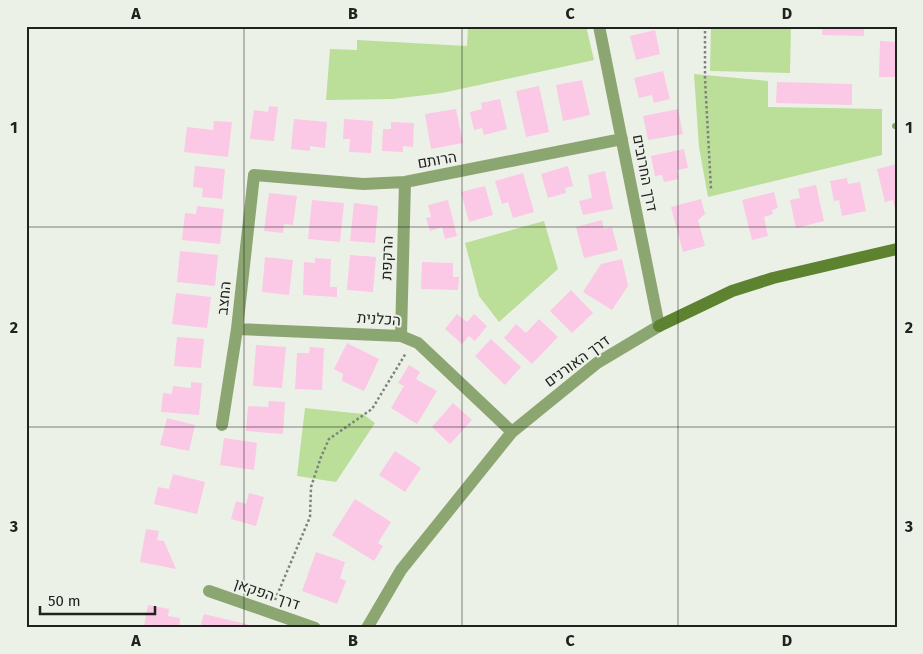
<svg xmlns="http://www.w3.org/2000/svg" width="923" height="654" font-family="'Fira Sans',Heebo,sans-serif">
<style>
.green{fill:#bbde98}
.building{fill:#fbc8e5}
.lines{fill:none;stroke-linecap:round;stroke-linejoin:round}
.path{stroke:#7e827c;stroke-width:2.5;stroke-dasharray:2.5 2.5;stroke-linecap:butt}
.lane{stroke:#8ca672;stroke-width:6}
.street{stroke:#8ca672;stroke-width:12}
.secondary{stroke:#5d8230;stroke-width:12}
.grid{fill:none;stroke:#20221f;stroke-width:1;stroke-opacity:0.55}
.labels{text-anchor:middle;dominant-baseline:central;stroke-width:4;stroke-linejoin:round;paint-order:stroke}
.street-label{font-size:15px;fill:#20221f;stroke:#ecf1e8}
.neatline{fill:none;stroke:#20221f;stroke-width:2}
.grid-label{font-size:16px;text-anchor:middle;font-weight:bold;fill:#20221f}
</style>
<rect width="100%" height="100%" fill="#ecf1e8"/>
<!-- green -->
<path class="green" d="M468,26H586L594,60L442,93L393,99L326,100L330,49L357,50V40L467,46Z
M711,26H791L790,73L710,71Z
M694,74L768,81V107L882,109V155L708,197L699,147Z
M544,221L558,269L499,322L479,296L465,243Z
M305,408L363,414L375,423L336,482L297,476Z"/>
<!-- building -->
<path class="building" d="M823,26H864V36L822,35Z
M655,30L660,54L636,60L630,36Z
M880,41L897,42V77H879Z
M663,71L670,99L654,103L652,95L639,98L634,78Z
M582,80L590,115L563,121L556,85Z
M777,82L852,84V105L776,103Z
M539,86L549,132L526,137L516,91Z
M500,99L507,129L484,135L482,128L474,130L470,112L482,109L481,103Z
M269,106L278,107L274,141L250,139L254,110L268,112Z
M456,109L463,143L431,149L425,114Z
M678,109L683,134L648,140L643,116Z
M294,119L327,122L325,148L310,146V151L291,149Z
M344,119L373,121L371,153L349,152L350,139H343Z
M214,121L232,122L228,157L184,152L187,127L213,130Z
M391,122L414,123L413,147L403,146V152L382,151L383,129H391Z
M684,149L688,168L677,170L679,179L664,182L662,175L655,176L651,156Z
M897,164V213H896L893,200L885,202L877,169Z
M195,166L225,169L222,199L202,197L203,188L193,187Z
M568,166L573,186L565,188L566,193L548,198L541,174Z
M605,171L613,209L583,215L579,201L592,198L588,175Z
M523,173L534,212L513,218L508,202L502,204L495,181Z
M847,178L848,184L860,182L866,211L842,216L839,200L834,201L830,181Z
M816,185L824,221L796,228L790,200L800,198L798,189Z
M485,186L493,215L469,222L461,192Z
M774,192L778,208L772,210L773,214L764,217L768,236L752,240L742,200Z
M269,193L297,196L293,225L284,224L283,233L264,231Z
M701,199L705,214L698,220L705,246L683,252L671,207Z
M312,200L344,203L340,242L308,239Z
M448,200L457,236L445,239L442,227L430,231L426,218L431,217L428,205Z
M354,203L378,206L375,243L350,241Z
M197,206L224,209L220,244L182,240L185,213L196,214Z
M602,220L604,229L612,227L618,250L584,258L576,227Z
M180,251L218,255L215,286L177,282Z
M350,255L376,257L373,292L347,290Z
M265,257L293,260L289,295L262,292Z
M315,258L331,259L330,287H337V297L303,295L304,262L315,263Z
M622,259L628,286L612,310L583,292L601,264Z
M422,262L453,263V277H459L458,290L421,289Z
M571,290L593,313L572,333L550,311Z
M176,293L211,297L207,328L172,324Z
M457,314L467,322L474,314L487,326L475,341L469,336L462,344L445,329Z
M539,319L558,337L532,364L504,338L516,324L526,333Z
M177,337L204,339L201,368L174,366Z
M491,339L521,367L505,385L475,356Z
M347,343L379,359L364,391L342,381L343,374L334,369Z
M256,345L286,347L282,388L253,386Z
M310,347L324,348L322,390L295,389L297,353H309Z
M409,365L420,372L416,379L437,391L417,424L391,408L404,386L398,383Z
M191,382L202,383L199,415L161,412L163,393L172,394L173,386L191,388Z
M269,401L285,402L283,434L246,431L248,406L268,407Z
M453,403L472,420L450,444L432,427Z
M167,418L195,425L189,451L160,445Z
M224,438L257,443L254,470L220,465Z
M395,451L421,468L405,492L379,475Z
M173,474L205,482L197,514L154,504L158,487L169,489Z
M249,493L264,497L256,526L231,519L236,501L246,504Z
M355,499L391,522L378,543L383,546L374,561L332,535Z
M146,529L159,531L157,540L164,541L176,569L140,562Z
M316,552L345,562L340,578L346,581L337,604L302,591Z
M148,605L169,609L168,616L180,618L179,628L144,627Z
M204,614L250,625L249,628H200Z"/>
<g class="lines">
<!-- path -->
<path class="path" d="M705,26V79L711,189
M275,600L310,517L311,487L321,457L329,439L372,409L406,353"/>
<!-- lane -->
<path class="lane" d="M895,126H897"/>
<!-- street -->
<path class="street" d="M237,329L401,336L418,343L512,432
M401,336L405,182
M222,425L237,329L254,175L363,184L405,182L622,139
M209,591L315,628
M367,628L401,570L512,432L597,363L659,326L599,26"/>
<!-- secondary -->
<path class="secondary" d="M659,326L732,291L773,278L897,249"/>
</g>
<!-- grid -->
<path class="grid" d="M244,26V628M462,26V628M678,26V628M26,227H897M26,427H897"/>
<g class="labels">
<!-- street labels -->
<g class="street-label">
<text transform="translate(437 160) rotate(-10)">הרותם</text>
<text transform="translate(645 173) rotate(79)">דרך החרובים</text>
<text transform="translate(387 258) rotate(-88)">הרקפת</text>
<text transform="translate(224 298) rotate(-84)">החצב</text>
<text transform="translate(379 319) rotate(4)">הכלנית</text>
<text transform="translate(577 361) rotate(-36)">דרך האורנים</text>
<text transform="translate(267 594) rotate(19)">דרך הפקאן</text>
</g>
</g>
<!-- border -->
<rect width="923" height="654" fill="none" stroke="#ecf1e8" stroke-width="55"/>
<!-- scale -->
<path d="M40 606v8h115v-8" fill="none" stroke="#20221f" stroke-width="2.5"/>
<text x="48" y="606" font-size="15" fill="#20221f" stroke="#ecf1e8" stroke-width="4" paint-order="stroke">50 m</text>
<rect x="28" y="28" width="868" height="598" class="neatline"/>
<g class="grid-label">
<text x="136" y="19">A</text>
<text x="353" y="19">B</text>
<text x="570" y="19">C</text>
<text x="787" y="19">D</text>
<text x="14" y="133">1</text>
<text x="909" y="133">1</text>
<text x="14" y="333">2</text>
<text x="909" y="333">2</text>
<text x="14" y="532">3</text>
<text x="909" y="532">3</text>
<text x="136" y="646">A</text>
<text x="353" y="646">B</text>
<text x="570" y="646">C</text>
<text x="787" y="646">D</text>
</g>
</svg>
